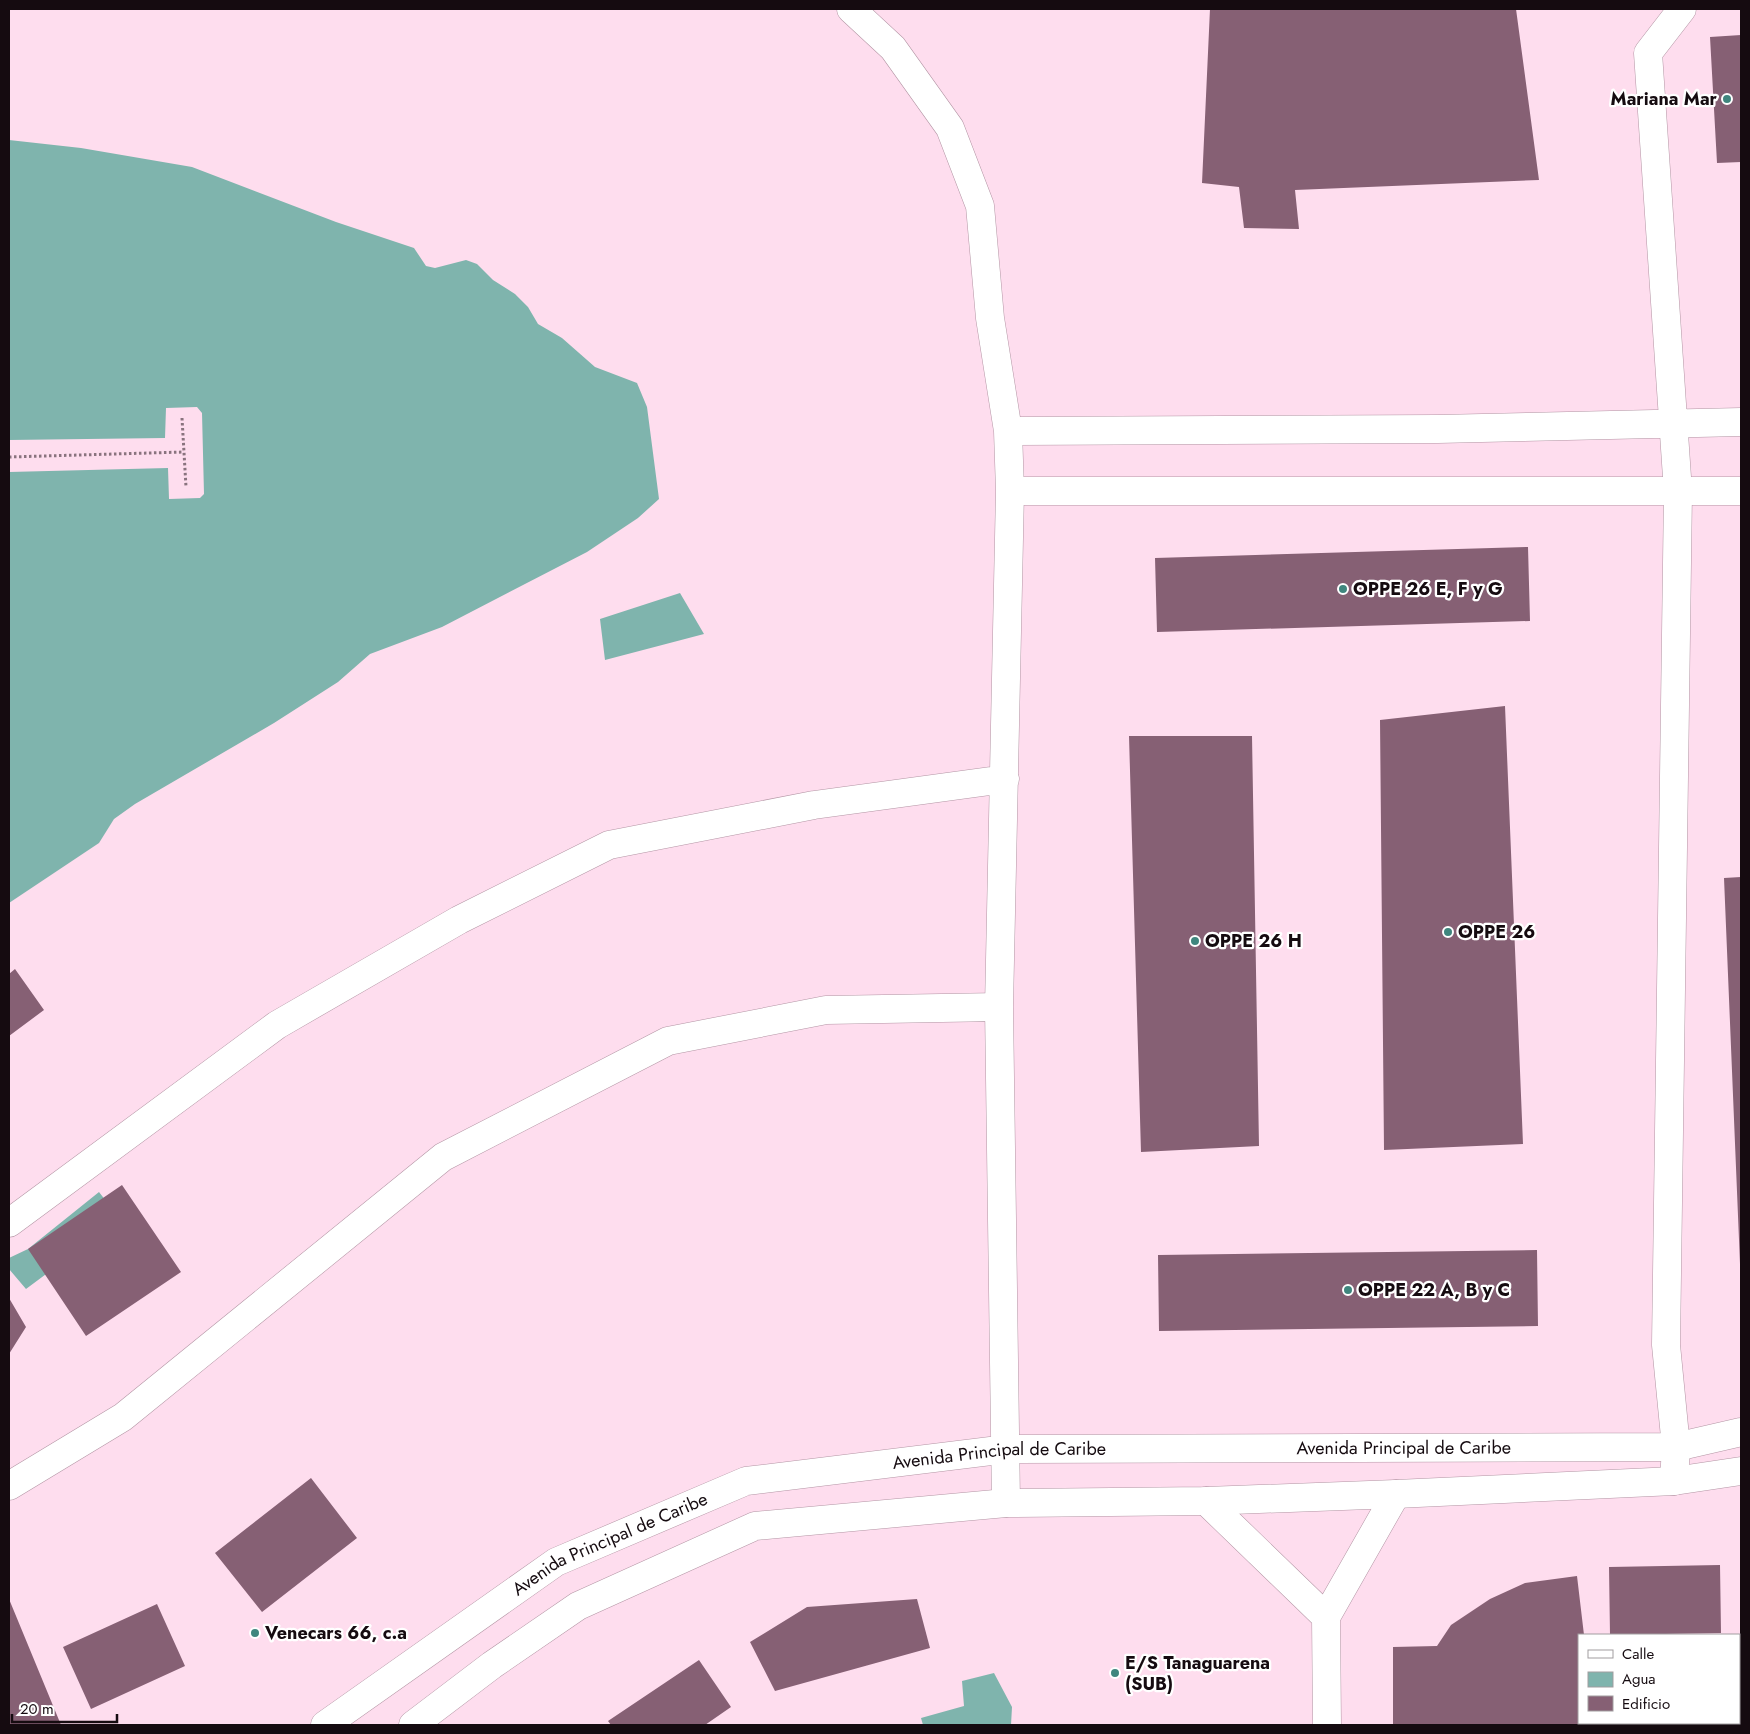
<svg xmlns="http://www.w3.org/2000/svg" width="1750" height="1734" font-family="Jost,sans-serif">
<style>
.water{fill:#7fb4ad}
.building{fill:#866074}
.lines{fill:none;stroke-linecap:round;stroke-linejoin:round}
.minor-casing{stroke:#b395a4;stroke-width:29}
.primary-casing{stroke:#b395a4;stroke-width:29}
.path{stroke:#89737e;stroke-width:3;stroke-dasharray:2.5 2.5;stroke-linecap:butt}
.minor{stroke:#fff;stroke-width:28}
.primary{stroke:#fff;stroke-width:28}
.poi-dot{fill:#3f867e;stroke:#fff;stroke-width:2}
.labels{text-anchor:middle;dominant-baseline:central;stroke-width:4.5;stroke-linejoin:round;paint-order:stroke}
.poi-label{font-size:18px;font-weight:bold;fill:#150b10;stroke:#fff;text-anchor:start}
.street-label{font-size:18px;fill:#150b10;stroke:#fff}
</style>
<rect width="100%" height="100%" fill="#feddee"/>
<!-- water -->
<path class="water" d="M9,140L81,148L192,167L336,222L414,248L426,266L435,268L466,260L477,264L493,280L515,294L528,307L538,324L562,338L595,367L637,383L647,407L659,499L638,518L587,552L442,627L370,654L338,682L274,723L135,804L114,819L99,843L9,903V472L168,468L169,499L200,498L204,494L202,413L197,407L166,408L165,438L9,440Z
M680,593L704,634L605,660L600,619Z
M99,1192L120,1219L26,1289L9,1269V1258L28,1249Z
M994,1673L1012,1707L1011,1725H923L921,1718L964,1706L962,1681Z"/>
<!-- building -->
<path class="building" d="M1210,9H1516L1539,180L1295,190L1299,229L1244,228L1239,187L1202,183Z
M1741,35V162L1717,163L1710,37Z
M1528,547L1530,621L1157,632L1155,558Z
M1505,706L1523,1144L1384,1150L1380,720Z
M1129,736H1252L1259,1146L1141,1152Z
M1741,877V1264H1740L1724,878Z
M15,969L44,1010L9,1036V974Z
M122,1185L181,1272L86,1336L28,1249Z
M1537,1250L1538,1326L1159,1331L1158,1255Z
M9,1298L26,1327L9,1354Z
M311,1478L357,1538L262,1612L215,1553Z
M1720,1565L1721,1633L1610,1635L1609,1567Z
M1577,1576L1584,1635H1579V1723H1594V1725H1393V1647L1437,1646L1451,1625L1490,1599L1525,1583Z
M9,1599L61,1725H9Z
M917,1599L930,1648L775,1691L750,1642L807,1607Z
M157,1604L185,1666L91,1709L63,1647Z
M699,1660L731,1707L705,1725H611L608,1721Z"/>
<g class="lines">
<!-- minor casing -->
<g class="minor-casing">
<path id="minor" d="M851,9L893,48L950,128L980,206L990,318L1008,431L1010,491L999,1007L1006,1503
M1008,431L1438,429L1741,422
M1010,491H1741
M9,1223L277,1025L459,920L609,845L814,805L1005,779
M1674,1481L1676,1447L1666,1345L1678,492L1648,53L1682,9
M9,1486L123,1417L443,1157L668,1041L826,1010L999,1007
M1206,1501L1326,1617L1396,1494
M1326,1617L1327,1725"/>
</g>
<!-- primary casing -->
<g class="primary-casing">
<g id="primary">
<path id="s1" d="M325,1725L556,1562L746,1481L1007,1449L1676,1447L1741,1432"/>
<path d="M413,1725L492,1665L578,1606L755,1526L1006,1503L1206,1501L1396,1494L1674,1481L1741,1471"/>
</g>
</g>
<!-- path -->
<path class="path" d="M182,418L186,487
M9,457L184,452"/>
<!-- minor -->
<use href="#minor" class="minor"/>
<!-- primary -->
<use href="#primary" class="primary"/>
</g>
<!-- markers -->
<g class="poi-dot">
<circle cx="1727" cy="99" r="5"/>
<circle cx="1343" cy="589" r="5"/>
<circle cx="1448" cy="932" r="5"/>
<circle cx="1195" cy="941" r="5"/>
<circle cx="1348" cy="1290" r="5"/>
<circle cx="255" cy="1633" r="5"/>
<circle cx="1115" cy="1673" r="5"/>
</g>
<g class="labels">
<!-- poi labels -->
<g class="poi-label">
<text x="1717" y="99" text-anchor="end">Mariana Mar</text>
<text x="1353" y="589">OPPE 26 E, F y G</text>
<text x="1458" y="932">OPPE 26</text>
<text x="1205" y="941">OPPE 26 H</text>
<text x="1358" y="1290">OPPE 22 A, B y C</text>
<text x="265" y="1633">Venecars 66, c.a</text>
<text x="1125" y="1663">E/S Tanaguarena<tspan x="1125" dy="21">(SUB)</tspan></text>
</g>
<!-- street labels -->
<g class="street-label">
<text stroke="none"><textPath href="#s1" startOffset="1149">Avenida Principal de Caribe</textPath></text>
<text stroke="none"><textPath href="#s1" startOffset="744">Avenida Principal de Caribe</textPath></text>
<text stroke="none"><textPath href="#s1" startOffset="339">Avenida Principal de Caribe</textPath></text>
</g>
</g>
<!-- border -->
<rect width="1750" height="1734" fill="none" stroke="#150b10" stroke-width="20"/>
<!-- legend -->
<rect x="1578" y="1634" width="162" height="90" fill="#ffffff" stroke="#a19d9f"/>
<rect x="1588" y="1650" width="25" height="8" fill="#ffffff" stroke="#a19d9f"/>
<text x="1622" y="1659" font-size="15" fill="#150b10">Calle</text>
<rect x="1588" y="1672" width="25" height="15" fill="#7fb4ad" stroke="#a19d9f"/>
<text x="1622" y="1684" font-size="15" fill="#150b10">Agua</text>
<rect x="1588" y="1696" width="25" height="15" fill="#866074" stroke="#a19d9f"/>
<text x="1622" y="1709" font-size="15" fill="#150b10">Edificio</text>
<!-- scale -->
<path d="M12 1714v8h105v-8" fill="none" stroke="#150b10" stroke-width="2.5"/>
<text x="20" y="1714" font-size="15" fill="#150b10" stroke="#ffffff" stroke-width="4" paint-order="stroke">20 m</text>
</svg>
